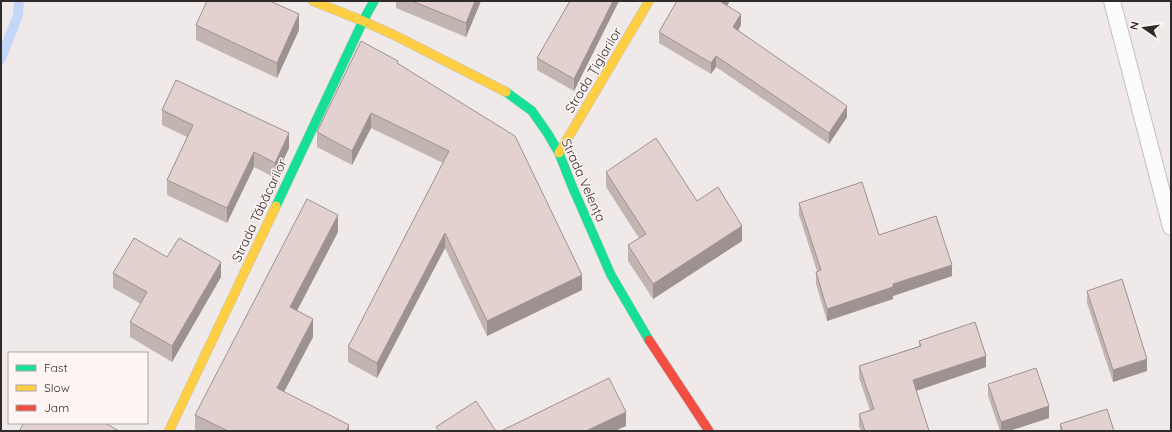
<svg xmlns="http://www.w3.org/2000/svg" width="1172" height="432" viewBox="0 0 1172 432" font-family="Quicksand,sans-serif">
  <rect width="100%" height="100%" fill="#efeae9"/>
  <g fill="none" stroke-linecap="round" stroke-linejoin="round">
    <path stroke="#c4d7f8" stroke-width="10" d="M1 59 18 15 19 1"/>
    <g stroke="#c3bfbf" stroke-width="18">
      <path id="lane" d="M1112 1 1171 227"/>
    </g>
    <g stroke="#c3bfbf" stroke-width="10">
      <path id="fast" d="M506 92 532 111 548 134 559 153 572 186 611 275 649 340
        M276 206 363 21 374 1"/>
    </g>
    <g stroke="#c3bfbf" stroke-width="10">
      <path id="slow" d="M313 1 363 21 396 36 506 92
        M559 153 649 1
        M169 431 276 206"/>
    </g>
    <g stroke="#c3bfbf" stroke-width="10">
      <path id="jam" d="M649 340 709 431"/>
    </g>
    <use href="#lane" stroke="#fdfcfc" stroke-width="16"/>
    <use href="#fast" stroke="#16e098" stroke-width="9"/>
    <use href="#slow" stroke="#ffcf43" stroke-width="9"/>
    <use href="#jam" stroke="#f24e42" stroke-width="9"/>
  </g>
  <path fill="#c2b4b1" d="M396 1H481L466 37 396 8Z
    M570 1H619L574 91 537 70V58Z
    M677 1H730L727 6 741 25 738 31 847 117 829 144 716 67 711 74 659 43V32Z
    M196 25 299 30 277 78 196 40Z
    M398 64 582 290 487 336 445 248 377 378 348 362V347L443 163 371 128 352 165 317 147V132Z
    M162 110 289 148 275 178 254 167 227 223 167 195V180L187 137 162 125Z
    M606 172 697 201 742 241 653 299 628 261V245L639 238 606 187Z
    M799 203 879 235 952 276 893 296V299L827 321 816 284V272L817 271 799 215Z
    M338 232 297 311 313 337 284 392 349 431H195V415Z
    M167 257 221 277 172 362 130 337V322L141 304 113 288V273Z
    M1087 291 1147 371 1113 382 1087 303Z
    M919 341 986 367 916 391 929 431H861L859 426V414L870 410 859 378V366L919 346Z
    M988 384 1049 418 1009 431H1000L988 396Z
    M1060 424 1114 431H1060Z"/>
  <path fill="#9e9290" d="M475 1H481L466 37V23Z
    M613 1H619L574 91V79Z
    M722 1H730L721 13V2Z
    M299 14V30L277 78V63Z
    M741 14V25L733 39V27Z
    M716 56V67L711 74V63Z
    M847 106V117L829 144V133Z
    M371 113V128L352 165V151Z
    M289 133V148L275 178V163Z
    M254 152V167L227 223V208Z
    M338 215V232L290 324V307Z
    M742 226V241L653 299V284Z
    M445 233V248L377 378V363Z
    M221 262V277L172 362V346Z
    M952 265V276L893 296V299L827 321V309L893 284Z
    M582 275V290L487 336V321Z
    M313 319V337L277 405V388Z
    M986 356V367L913 392V380Z
    M1147 359V371L1113 382V370Z
    M1049 406V418L1009 431H1001V422Z
    M626 412V426L615 431H586Z
    M349 425V431H346Z"/>
  <path fill="#e2d1ce" stroke="#9e9290" d="M207 1H270L299 14 277 63 196 25Z
    M412 1H475L466 23Z
    M570 1H613L574 79 537 58Z
    M677 1H722L721 2 741 14 733 27 847 106 829 133 716 56 711 63 659 32Z
    M361 41 398 61 397 63 515 136 582 275 487 321 445 233 377 363 348 347 449 151 371 113 352 151 317 132Z
    M176 80 289 133 275 163 254 152 227 208 167 180 193 125 162 110Z
    M656 138 697 201 718 187 742 226 653 284 628 245 646 234 606 172Z
    M862 182 879 235 936 216 952 265 893 284V287L827 309 816 272 821 270 799 203Z
    M307 199 338 215 290 307 313 319 277 388 349 425 346 431H228L195 415Z
    M134 238 167 257 179 238 221 262 172 346 130 322 147 292 113 273Z
    M1122 279 1147 359 1113 370 1087 291Z
    M975 322 986 356 913 380 929 431H865L859 414 874 409 859 366 921 346 919 341Z
    M1036 368 1049 406 1001 422 988 384Z
    M609 378 626 412 586 431H501Z
    M476 401 496 431H439L436 427Z
    M1107 409 1114 431H1063L1060 424Z
    M24 423H105L119 431H22L20 429Z"/>
  <g text-anchor="middle" stroke-width="3" stroke-linejoin="round" paint-order="stroke">
    <g font-size="13" fill="#2f2b2b" stroke="#fef5f4">
      <text transform="translate(593 70) rotate(-59)" y="5">Strada Țiglarilor</text>
      <text transform="translate(584 180) rotate(66)" y="5">Strada Velența</text>
      <text transform="translate(259 210) rotate(-65)" y="5">Strada Tăbăcarilor</text>
    </g>
  </g>
  <rect width="1172" height="432" fill="none" stroke="#2f2b2b" stroke-width="4"/>
  <rect x="8" y="352" width="140" height="72" fill="#fef5f4" stroke="#aba4a4"/>
  <rect x="16" y="365" width="20" height="6" fill="#16e098" stroke="#aba4a4"/>
  <text x="44" y="372" font-size="12" fill="#2f2b2b">Fast</text>
  <rect x="16" y="385" width="20" height="6" fill="#ffcf43" stroke="#aba4a4"/>
  <text x="44" y="392" font-size="12" fill="#2f2b2b">Slow</text>
  <rect x="16" y="405" width="20" height="6" fill="#f24e42" stroke="#aba4a4"/>
  <text x="44" y="412" font-size="12" fill="#2f2b2b">Jam</text>
  <g transform="translate(1144 28) rotate(283)" stroke="#fef5f4" stroke-width="3" paint-order="stroke">
  <path d="M0-3L7 15L0 10L-7 15Z" fill="#2f2b2b"/>
  <text y="-6" font-size="11" font-weight="bold" text-anchor="middle" fill="#2f2b2b">N</text>
  </g>
</svg>
